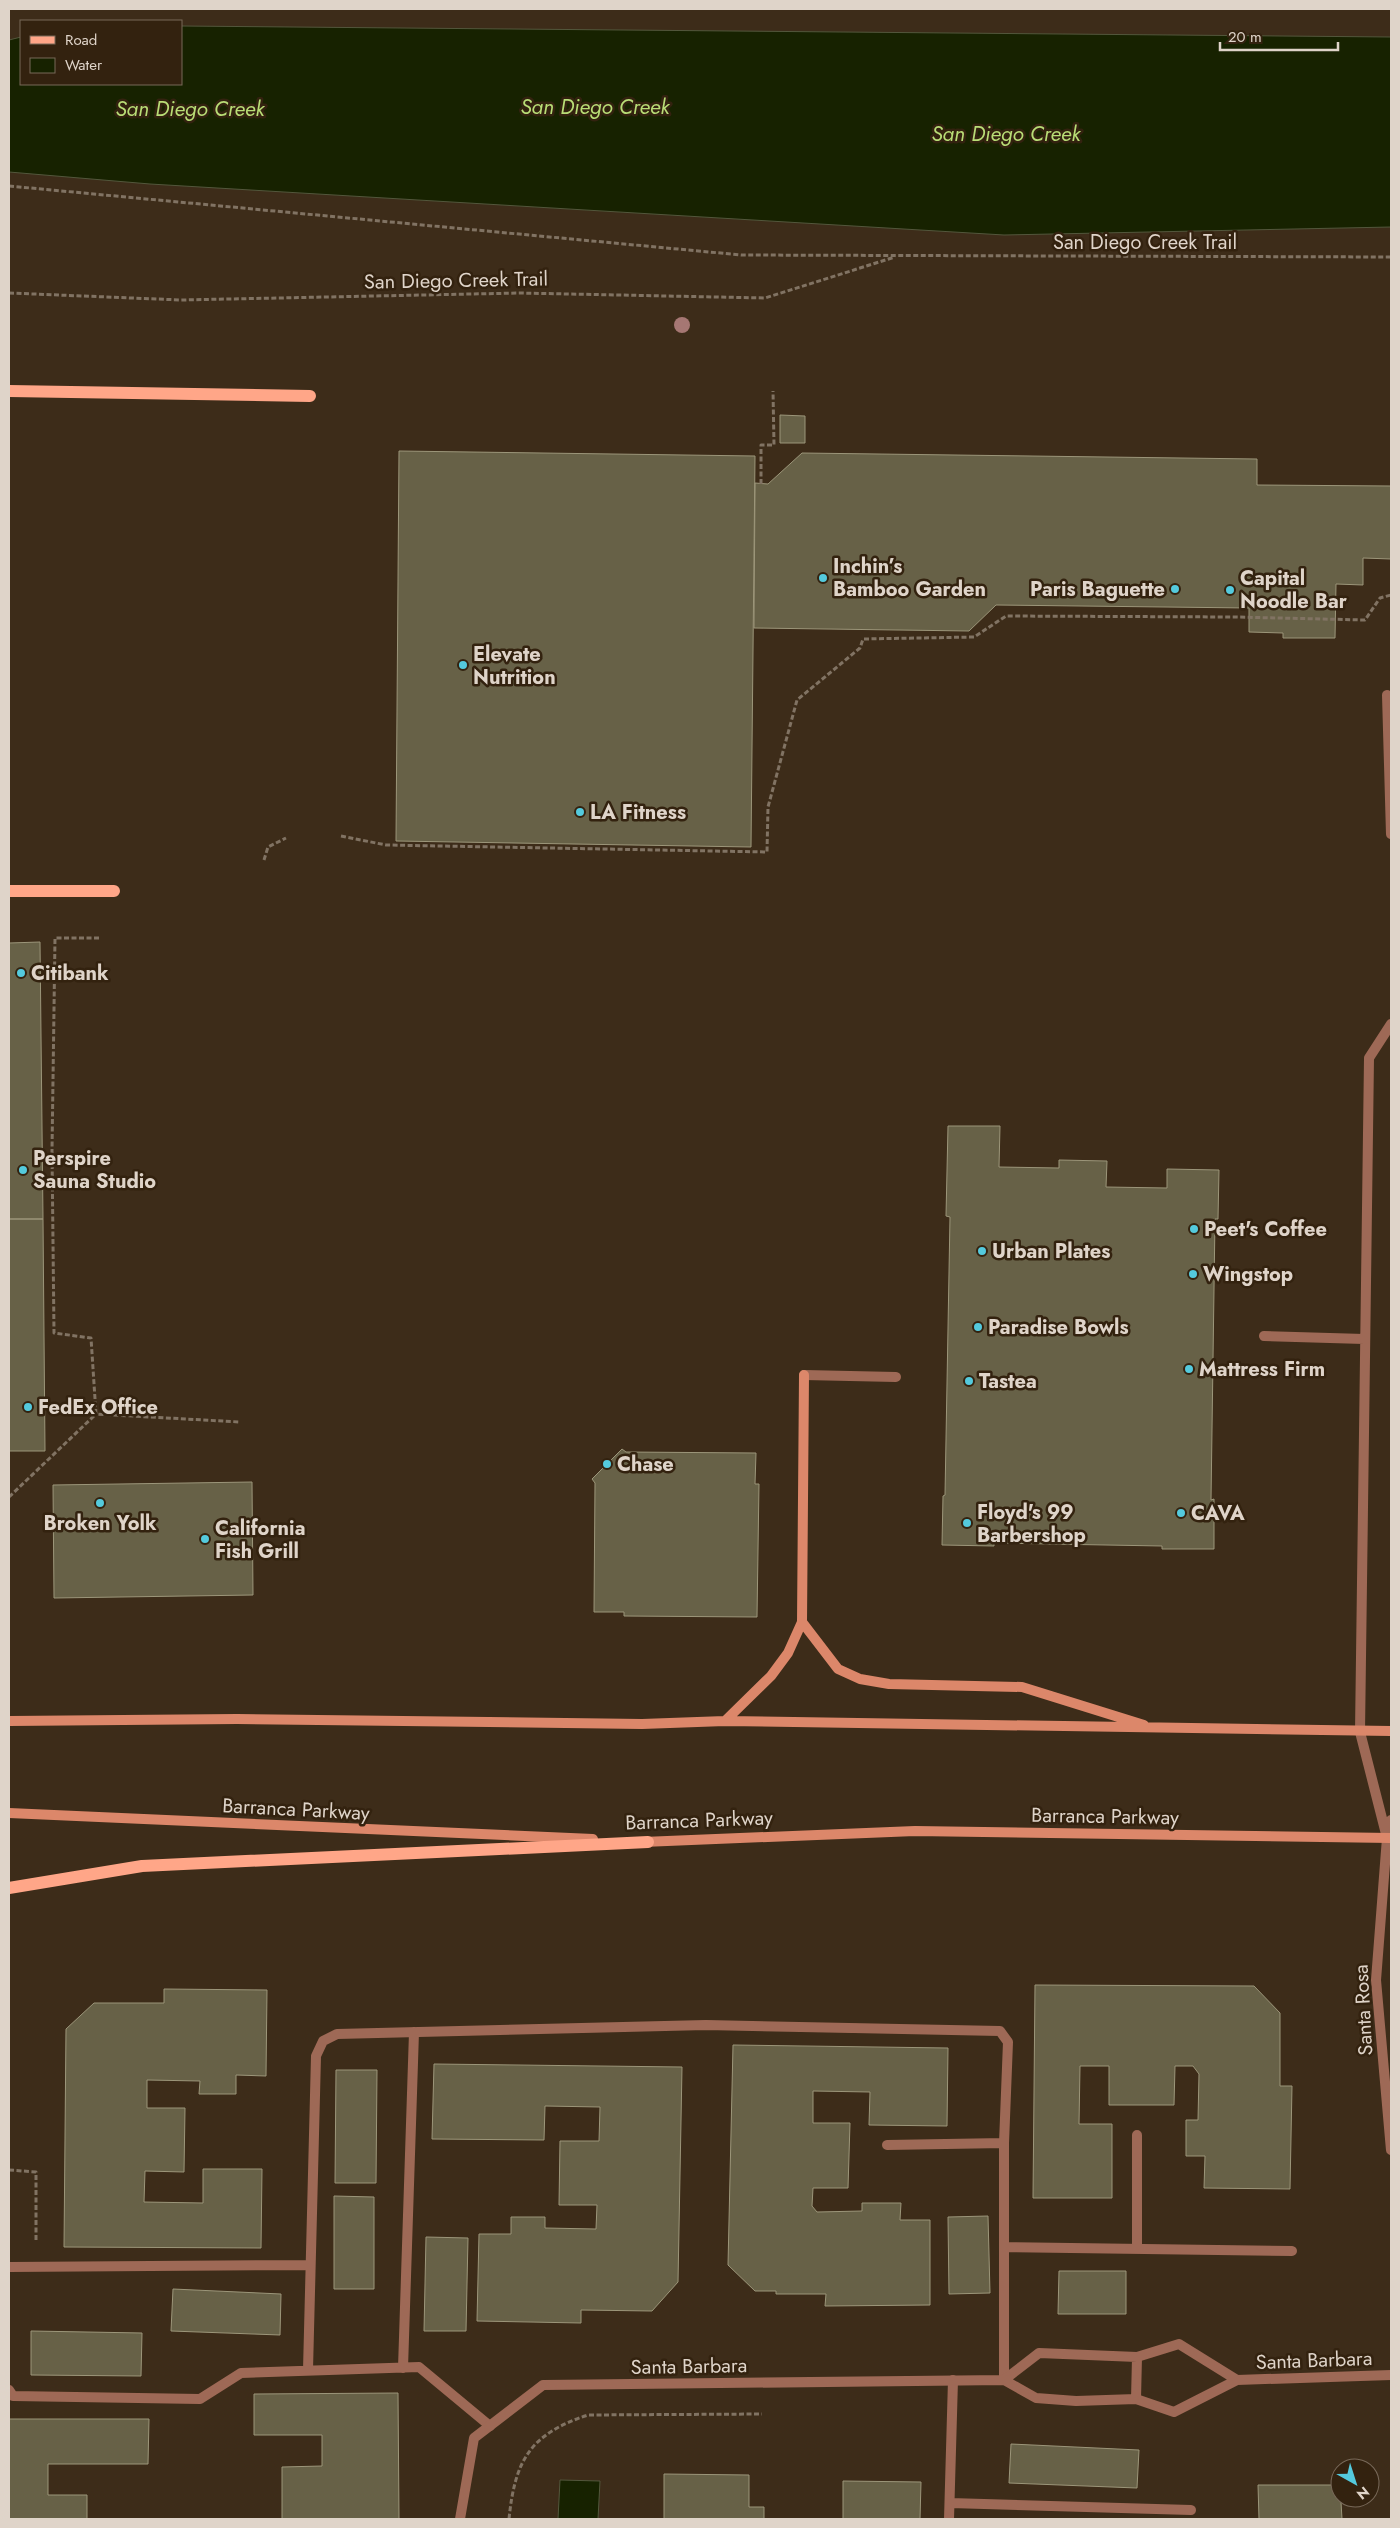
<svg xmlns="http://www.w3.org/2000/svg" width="1400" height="2528" viewBox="0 0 1400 2528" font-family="Jost,sans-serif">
  <rect width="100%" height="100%" fill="#3d2c19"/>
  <path fill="#172200" stroke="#53573c" d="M181 26 1391 37V227L1004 235 150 184 9 172V40L21 37V84H181Z
    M560 2480 600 2481 598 2519H558Z"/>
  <path fill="#676147" stroke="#9c967a" d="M780 415 805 416V443H780Z
    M399 451 755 456 751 847 396 841Z
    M802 453 1257 459V485L1391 486V559L1363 558V585L1336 584 1335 638H1283V633L1249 632V608L996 605 969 631 754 628 755 483 768 484Z
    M40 942 43 1219H9V943Z
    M948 1126H1000L999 1167 1059 1168V1160L1107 1161 1106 1187 1167 1188V1169L1219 1170 1218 1219H1215L1211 1500 1214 1499V1549H1162V1546L994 1543V1546L942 1545 943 1496 945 1495 950 1217 946 1216Z
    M9 1219H43L45 1451H9Z
    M622 1449 626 1452 756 1453 755 1484H759L757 1617 624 1616V1612H594L595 1483 592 1479Z
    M252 1482 253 1595 54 1598 53 1485Z
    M1035 1985 1254 1986 1280 2013V2086H1292L1290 2189 1204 2188 1205 2156H1186V2120H1198L1199 2074 1193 2066H1175L1174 2105H1109V2066H1080L1079 2124H1112V2198H1033Z
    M164 1989 267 1990 266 2076 236 2075V2094H199L200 2081 147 2080V2108H185L184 2172 145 2171 144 2202 203 2203V2169H262L261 2248 64 2247 66 2029 94 2003H164Z
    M733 2045 948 2048 947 2126 869 2125 870 2092 813 2091V2123H850L848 2188H813L812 2206 817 2212 862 2211V2203H901L900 2220H930V2305L825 2306 826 2294H776V2291H755L728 2265Z
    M434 2064 682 2067 678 2282 652 2311 581 2310V2323L477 2321 479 2234H511V2217H545V2228L596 2229 597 2205H559L560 2141H599L600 2107 545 2106 544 2140 432 2139Z
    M336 2070H377L376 2183H335Z
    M334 2196 374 2197V2289H334Z
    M988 2216 990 2293 949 2294 948 2217Z
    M426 2237 468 2238 466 2331H424Z
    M1059 2271H1126V2314H1058Z
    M173 2289 281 2294 280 2335 171 2331Z
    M31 2331 142 2333 141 2376 31 2375Z
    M398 2393 399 2519H282V2467L322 2466V2435H254V2394Z
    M9 2419H149L148 2464H48V2495H87V2519H9Z
    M1011 2444 1139 2450 1137 2488 1009 2483Z
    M664 2474 749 2475V2507H764V2519H664Z
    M843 2481 921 2482 920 2519H843Z
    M1258 2485H1340L1342 2519H1239H1259Z"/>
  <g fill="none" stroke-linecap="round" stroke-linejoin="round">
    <path stroke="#817363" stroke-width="3" stroke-dasharray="5 2.5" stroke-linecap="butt" d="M9 186 741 255 1391 257
      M9 293 181 300 520 293 765 298 895 257
      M761 484V445H774L773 391
      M341 836 386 845 767 852 768 807 797 700 860 648 863 639 974 637 1006 616 1235 617 1365 620 1380 598 1391 595
      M264 860 268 847 286 838
      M99 938H55L52 1151 54 1333 91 1338 96 1414 240 1422
      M9 1497 96 1414
      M9 2170 36 2172V2241
      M509 2519C515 2460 530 2434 588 2415L762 2414"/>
    <path stroke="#9e6956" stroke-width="10" d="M1387 695 1391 834
      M1264 1336 1364 1339
      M804 1375 896 1377
      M1360 1732 1369 1058 1391 1024
      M1004 2143V2380
      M1004 2247 1292 2251
      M1137 2248V2135
      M9 2267 310 2265
      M403 2368 414 2032
      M308 2370 316 2056 323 2041 337 2034 706 2025 1000 2031 1008 2042 1004 2143 887 2145
      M9 2390 13 2396 200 2399 241 2373 419 2367 490 2426
      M950 2503 1191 2510
      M949 2519 953 2380"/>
    <path stroke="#9e6956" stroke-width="10" d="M1179 2344 1237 2380 1174 2412 1136 2399 1076 2401 1036 2398 1004 2380 1039 2353 1137 2357Z
      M1237 2380 1391 2375
      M1136 2399 1137 2357
      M460 2519 474 2438 543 2385 1004 2380"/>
    <path stroke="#9e6956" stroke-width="10" d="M1360 1732 1386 1834
      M1391 1820 1387 1838 1376 1980 1391 2150"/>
    <path stroke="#dc876a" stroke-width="10" d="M802 1622 838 1669 860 1679 889 1684 1022 1687 1144 1725
      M9 1721 237 1719 642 1724 725 1721 1391 1731
      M725 1721 771 1676 788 1653 802 1622 804 1375
      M9 1813 593 1839
      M643 1842 915 1831 1391 1838"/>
    <path stroke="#ffa688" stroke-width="12" d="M9 391 310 396
      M9 891H114
      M9 1888 142 1866 648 1842"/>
  </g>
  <circle fill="#a67773" cx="682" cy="325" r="8"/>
  <g fill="#54cadd" stroke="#33220f" stroke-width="2">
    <circle cx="823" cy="578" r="5"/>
    <circle cx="1175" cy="589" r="5"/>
    <circle cx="1230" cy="590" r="5"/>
    <circle cx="463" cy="665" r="5"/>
    <circle cx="580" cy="812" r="5"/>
    <circle cx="21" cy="973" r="5"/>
    <circle cx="23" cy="1170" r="5"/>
    <circle cx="1194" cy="1229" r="5"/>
    <circle cx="982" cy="1251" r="5"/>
    <circle cx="1193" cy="1274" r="5"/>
    <circle cx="978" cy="1327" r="5"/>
    <circle cx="1189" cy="1369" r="5"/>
    <circle cx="969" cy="1381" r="5"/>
    <circle cx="28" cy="1407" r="5"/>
    <circle cx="607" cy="1464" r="5"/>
    <circle cx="100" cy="1503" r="5"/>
    <circle cx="1181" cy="1513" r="5"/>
    <circle cx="967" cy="1523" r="5"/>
    <circle cx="205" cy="1539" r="5"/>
  </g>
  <g text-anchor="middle" stroke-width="5" stroke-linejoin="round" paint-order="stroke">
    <g font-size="20" fill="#dfd4c9" stroke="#33220f">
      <text x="1145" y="249">San Diego Creek Trail</text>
      <text transform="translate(456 280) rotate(-1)" y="7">San Diego Creek Trail</text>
      <text transform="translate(296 1809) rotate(3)" y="7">Barranca Parkway</text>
      <text transform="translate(1105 1816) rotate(1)" y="7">Barranca Parkway</text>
      <text transform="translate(699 1820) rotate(-2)" y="7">Barranca Parkway</text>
      <text transform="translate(1363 2010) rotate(-93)" y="7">Santa Rosa</text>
      <text transform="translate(1314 2360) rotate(-2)" y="7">Santa Barbara</text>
      <text transform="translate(689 2366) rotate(-1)" y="7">Santa Barbara</text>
    </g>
    <g font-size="20" font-weight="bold" fill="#dfd4c9" stroke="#33220f" text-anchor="start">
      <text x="833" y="573">Inchin’s<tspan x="833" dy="23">Bamboo Garden</tspan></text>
      <text x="1240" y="585">Capital<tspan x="1240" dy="23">Noodle Bar</tspan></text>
      <text x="1165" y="596" text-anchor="end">Paris Baguette</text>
      <text x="473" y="661">Elevate<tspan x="473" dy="23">Nutrition</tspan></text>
      <text x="590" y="819">LA Fitness</text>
      <text x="31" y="980">Citibank</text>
      <text x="33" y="1165">Perspire<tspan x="33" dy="23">Sauna Studio</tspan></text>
      <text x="1204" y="1236">Peet's Coffee</text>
      <text x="992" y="1258">Urban Plates</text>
      <text x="1203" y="1281">Wingstop</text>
      <text x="988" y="1334">Paradise Bowls</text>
      <text x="1199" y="1376">Mattress Firm</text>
      <text x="979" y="1388">Tastea</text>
      <text x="38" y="1414">FedEx Office</text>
      <text x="617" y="1471">Chase</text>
      <text x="977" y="1519">Floyd's 99<tspan x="977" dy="23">Barbershop</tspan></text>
      <text x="1191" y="1520">CAVA</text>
      <text x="100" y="1530" text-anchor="middle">Broken Yolk</text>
      <text x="215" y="1535">California<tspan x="215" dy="23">Fish Grill</tspan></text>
    </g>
    <g font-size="21" font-style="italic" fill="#b9dd76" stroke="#33220f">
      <text x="595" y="114">San Diego Creek</text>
      <text x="190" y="116">San Diego Creek</text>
      <text x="1006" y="141">San Diego Creek</text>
    </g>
  </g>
  <rect width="1400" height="2528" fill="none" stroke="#dfd4c9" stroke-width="20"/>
  <rect x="20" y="20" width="162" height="65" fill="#33220f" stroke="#786959"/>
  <rect x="30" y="36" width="25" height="8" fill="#ffa688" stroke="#786959"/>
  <text x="65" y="45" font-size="15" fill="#dfd4c9">Road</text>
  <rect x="30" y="58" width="25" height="15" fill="#172200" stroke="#786959"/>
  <text x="65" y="70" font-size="15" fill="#dfd4c9">Water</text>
  <g transform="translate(1355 2483) rotate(141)"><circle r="24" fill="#33220f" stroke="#786959"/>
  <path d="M0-4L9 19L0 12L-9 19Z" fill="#54cadd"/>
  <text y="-8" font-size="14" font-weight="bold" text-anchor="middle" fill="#dfd4c9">N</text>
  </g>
  <path d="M1220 42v8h118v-8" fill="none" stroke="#dfd4c9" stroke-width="2.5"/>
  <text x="1228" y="42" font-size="15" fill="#dfd4c9" stroke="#33220f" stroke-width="4" paint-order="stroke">20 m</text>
</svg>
